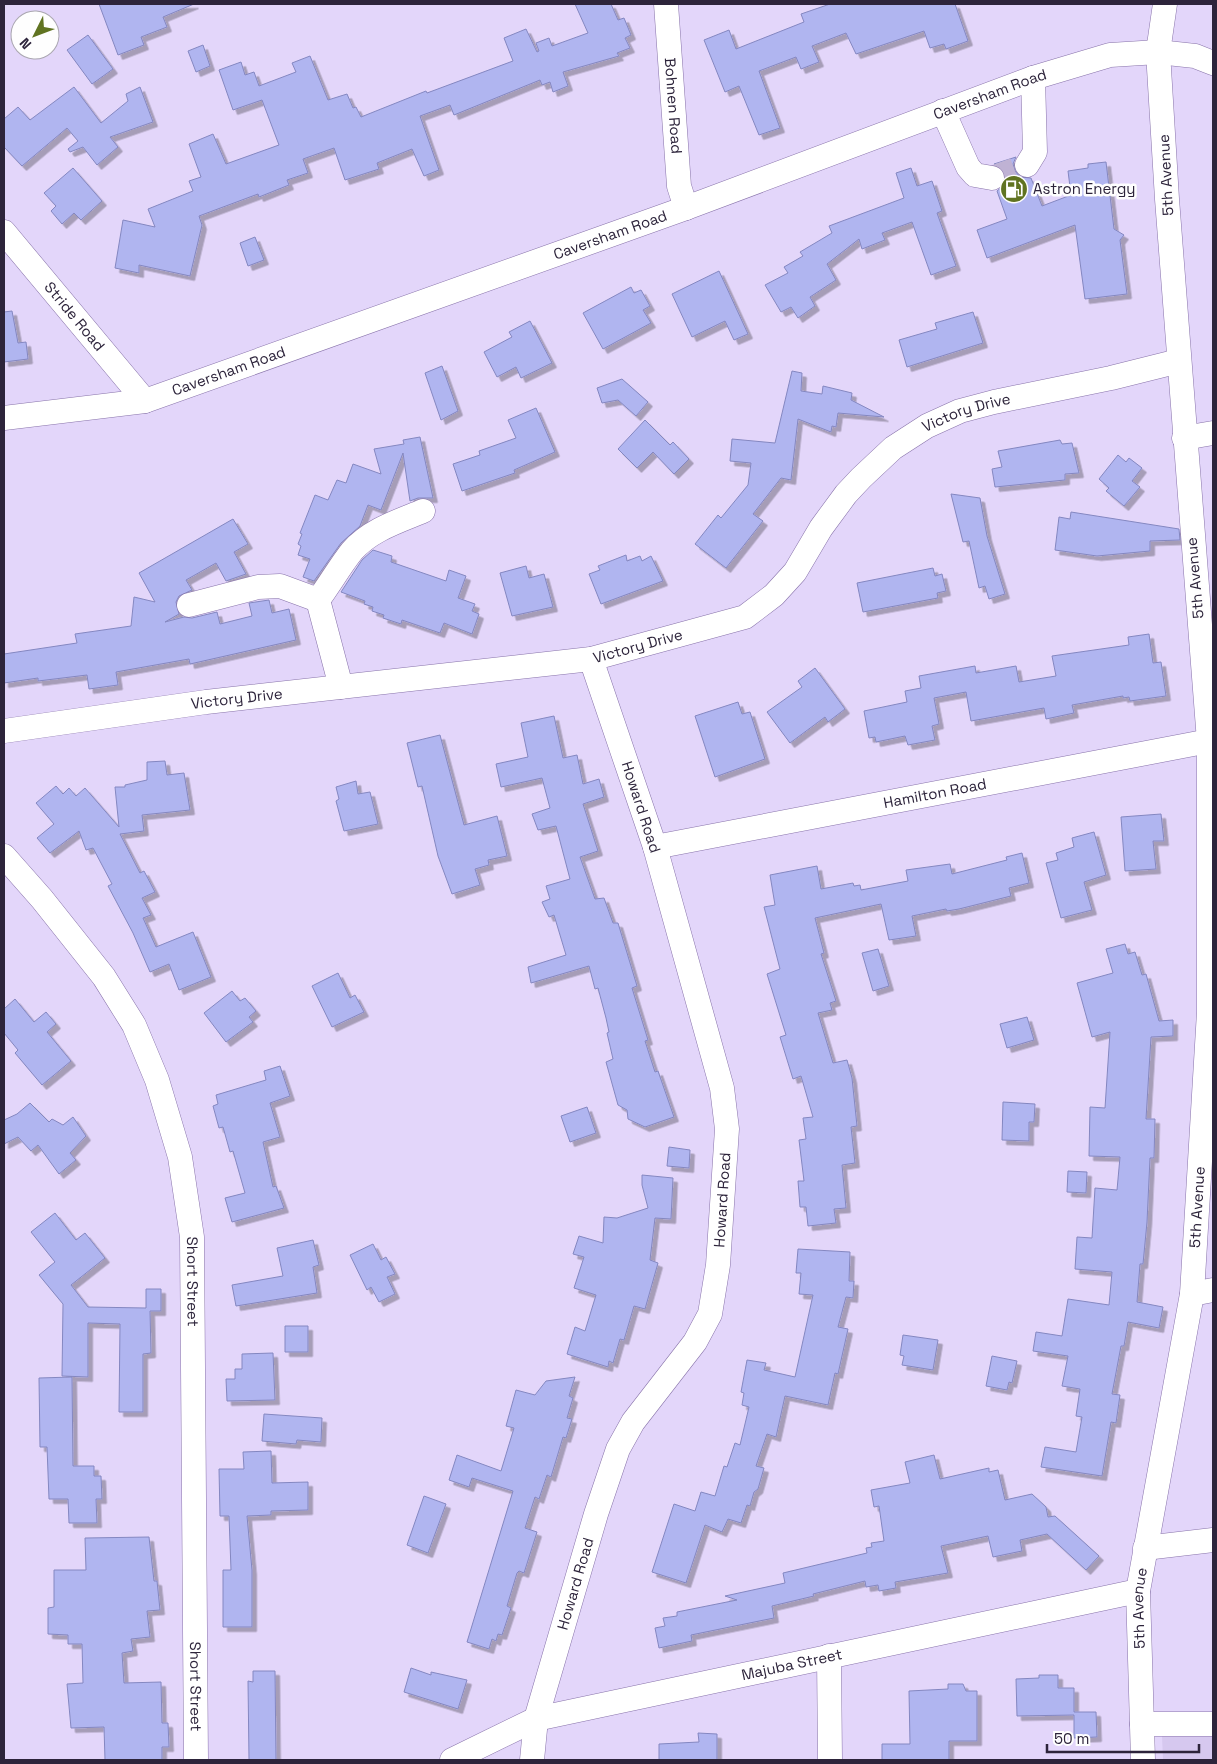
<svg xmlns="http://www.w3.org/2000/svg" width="1217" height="1764" viewBox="0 0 1217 1764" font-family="'Space Grotesk',sans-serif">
  <defs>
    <filter id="shadow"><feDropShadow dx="4.5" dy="4.5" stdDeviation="0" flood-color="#0004"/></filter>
  </defs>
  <rect width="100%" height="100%" fill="#e3d6fa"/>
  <path fill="#d6c8ef" d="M1213 1735V1760H1163L1162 1736Z"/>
  <path fill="#b0b5f0" stroke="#8487c0" filter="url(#shadow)" d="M99 4H194L163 17 167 27 141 37 144 45 118 55Z
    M575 4H611L618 20 624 18 631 35 625 38 630 48 617 53 619 56 563 72 568 86 553 92 550 82 542 85 540 80 454 115 450 105 420 116 439 170 424 176 412 149 377 163 379 169 345 180 334 148 303 159 308 173 287 180 289 185 259 197 258 194 199 216 202 225 190 276 139 265V273L115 268 123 220 155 227 148 209 193 191 189 181 201 177 189 144 213 134 226 164 279 145 262 100 233 110 219 70 241 62 245 75 254 72 259 86 296 72 292 63 310 56 328 100 347 94 353 108 356 107 361 117 426 91 427 93 513 61 504 38 526 29 537 52 539 51 536 43 549 38 552 46 588 33Z
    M830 4H955L968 41 946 49 944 44 930 48 924 31 856 54 846 33 812 46 819 62 801 69 796 57 759 71 780 128 759 135 739 86 725 92 704 40 729 30 736 49 804 22 801 14Z
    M88 35 113 69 92 84 67 50Z
    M203 45 210 66 196 72 188 51Z
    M74 87 101 123 128 101 126 94 140 87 153 122 110 137 118 147 97 165 83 147 70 152 68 149 78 141 67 128 22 166 4 147V119L18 107 30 120Z
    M1016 157 1013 164 1015 171 1020 177 1031 178 1042 206 1071 195 1068 171 1088 168V164L1106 162 1114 229 1124 235 1120 240 1127 294 1085 299 1075 225 987 258 977 230 1007 219 997 191 1003 186 1005 174 1001 168 994 164Z
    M73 168 102 201 81 220 74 213 62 224 51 211 56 206 44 193Z
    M911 168 917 186 932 181 942 211 937 213 956 266 931 275 912 222 882 233 885 240 862 249 859 239 827 264 836 280 810 297 815 306 798 318 791 307 781 312 765 285 788 273 784 267 803 256 800 252 832 233 829 226 904 198 896 173Z
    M255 237 264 260 248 266 240 243Z
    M719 271 748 334 734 340 725 321 692 337 672 294Z
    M631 287 634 293 641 290 650 306 643 310 651 323 603 349 583 313Z
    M12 311 18 343 26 342 28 359 4 362V312Z
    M973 312 983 343 907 367 899 340 937 329 935 323Z
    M530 321 552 363 521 378 516 367 497 377 484 352 512 337 509 332Z
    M442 366 458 411 441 420 425 373Z
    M792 371 802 373 801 391 822 394 823 386 852 393 851 400 884 417 838 413 836 427 832 426 831 432 798 419 791 480 781 478 753 514 763 521 726 568 695 544 718 515 721 518 748 485 751 463 730 461 732 439 775 443Z
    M622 379 648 402 636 416 618 400 602 403 597 388Z
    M536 408 555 452 514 470 515 473 462 491 453 464 480 455 479 451 516 438 508 420Z
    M645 420 670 445 673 442 689 459 674 474 653 452 637 468 618 449Z
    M420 437 433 498H418L410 501 403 453 381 510 368 505 360 526 341 543 314 581 303 577 310 559 298 555 301 546 298 544 302 534 300 533 315 495 328 500 337 480 346 483 353 464 381 474 374 449 404 444 403 440Z
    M1060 440 1062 444 1072 443 1079 473 1065 474V480L995 487 992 469 1002 467 998 451Z
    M1118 455 1126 462 1129 458 1142 468 1132 481 1140 487 1124 506 1106 491 1109 488 1099 479Z
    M951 494 980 498 987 536 1005 594 989 599 985 586 979 588 969 541 963 542Z
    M1071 512 1179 529 1180 540 1150 541V551L1097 556 1055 550 1059 517 1070 519Z
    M233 519 248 544 234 552 246 574 226 581 216 563 186 580 192 590 179 596 176 602 179 614 165 622 184 617 192 618 217 612 220 624 252 616 249 603 269 600 272 613 289 609 296 640 190 664 189 659 116 672 118 685 89 689 87 675 38 681V678L4 683V654L77 643 75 634 131 626 134 597 155 602 139 573Z
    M373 550 392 556 391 562 446 581 449 570 466 576 458 598 475 604 472 611 479 614 472 634 444 623 440 633 402 620 401 624 383 618 384 615 372 611 373 607 364 604 365 601 341 592 362 560Z
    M626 555 627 561 640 556 642 561 651 556 663 581 601 604 589 574 600 570 598 566Z
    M526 566 529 578 544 574 553 607 512 616 500 573Z
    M933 568 935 576 942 574 946 591 937 593 938 598 863 612 857 583Z
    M1149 634 1153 663 1161 662 1166 696 1130 701 1129 697 1123 698V696L1072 705 1074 713 1046 719 1044 708 971 721 966 692 934 698 939 724 932 726 935 740 908 745 905 736 876 742 875 737 869 738 864 711 907 702 905 691 921 688 919 676 975 666 976 673 1016 666 1019 682 1056 676 1052 656 1129 645 1128 637Z
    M815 668 845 709 828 722 825 717 790 743 767 712 802 687 798 681Z
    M738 702 742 714 750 712 765 759 715 777 695 716Z
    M554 716 563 758 577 755 583 784 599 779 604 797 583 804 598 851 580 857 595 899 604 898 613 923H618L637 986 632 988 648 1040 645 1041 655 1072 658 1071 674 1117 645 1127 628 1119 627 1110 618 1105 606 1062 613 1059 607 1033 609 1032 606 1018 598 988 595 989 589 966 531 983 528 967 566 955 554 915 549 917 542 902 550 899 546 886 570 879 556 826 538 830 532 814 550 808 542 778 501 787 496 764 528 757 521 723Z
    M440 735 464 825 497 816 507 856 488 860 489 865 475 869 480 885 452 894 438 856 422 786 418 787 407 743Z
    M165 761 167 775 184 773 190 810 142 815 144 831 120 834 140 873 144 871 155 892 142 898 151 915 143 918 156 947 193 932 211 977 179 990 169 964 150 972 133 933 108 886 112 884 93 848 86 850 79 831 50 853 37 838 54 824 36 803 56 786 63 794 69 788 76 796 85 788 119 827 115 787H125V785L147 780V762Z
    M356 781 358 794 370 792 378 824 344 831 336 801 339 799 336 787Z
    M1161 814 1164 841H1153L1156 869 1125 871 1121 817Z
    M1094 832 1106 875 1084 882 1092 910 1061 918 1046 863 1058 860 1056 853 1074 847 1072 838Z
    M1022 853 1029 883 1009 888 1011 896 959 909 947 911 946 909 912 916 916 936 889 940 881 904 815 918 824 953 821 954 836 1001 830 1003 832 1010 818 1013 833 1063 847 1060 852 1078 857 1126 851 1127 855 1163 842 1165 846 1208 834 1209 836 1223 808 1226 806 1207H800L798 1181H804L799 1140 806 1139 803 1118 813 1117 801 1076 793 1079 780 1037 786 1035 767 974 780 969 764 907 775 905 770 875 817 866 821 889 853 883 854 886 860 885 861 890 908 881 906 870 950 864 952 874 1007 860 1006 857Z
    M1125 944 1128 954 1135 952 1142 975 1146 974 1159 1021 1173 1020V1036L1151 1037 1146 1119H1155L1154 1158H1150L1147 1222 1143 1264H1140L1137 1302 1163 1307 1159 1328 1128 1322 1124 1346H1121L1112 1394 1120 1395 1116 1423 1111 1422 1102 1476 1041 1467 1045 1447 1076 1452 1082 1417 1076 1416 1080 1389 1062 1386 1068 1356 1033 1351 1036 1332 1062 1336 1068 1299 1109 1305 1112 1272 1075 1269 1077 1237 1092 1238 1095 1188 1117 1190 1120 1157 1089 1156 1090 1107 1105 1108 1110 1032 1092 1037 1077 983 1113 973 1106 949Z
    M878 949 889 986 873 991 862 953Z
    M338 973 350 998 355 995 364 1012 332 1027 312 986Z
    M232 991 240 1001 245 998 256 1011 249 1017 253 1022 226 1042 204 1013Z
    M15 999 34 1022 46 1012 56 1024 47 1032 71 1061 42 1085 15 1053 18 1050 4 1033V1009Z
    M1027 1017 1034 1040 1007 1048 1000 1024Z
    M280 1066 290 1096 270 1103 280 1137 263 1142 273 1187 276 1186 284 1208 232 1222 225 1198 245 1193 233 1151 230 1152 223 1127 219 1128 213 1106 218 1104 216 1095 266 1080 264 1071Z
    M1003 1102 1035 1104 1034 1122H1029V1141L1002 1140Z
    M30 1103 49 1122 52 1119 63 1125 73 1117 86 1136 70 1153 76 1160 59 1174 38 1145 31 1151 18 1137 4 1144V1120L17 1114Z
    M587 1107 596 1133 570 1142 561 1116Z
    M669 1147 690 1150 689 1168 667 1166Z
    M1068 1171 1087 1172 1086 1193 1067 1192Z
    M642 1175 673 1178 671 1219 655 1218 650 1260 658 1263 645 1309 634 1306 624 1340 620 1339 613 1363 609 1361 608 1367 567 1354 575 1327 585 1331 596 1295 574 1288 584 1257 573 1254 579 1236 603 1243 604 1217 617 1218 648 1208 642 1185Z
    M55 1213 76 1240 85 1233 105 1258 71 1285 88 1307 146 1308V1289H161V1311H150L151 1353 143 1354V1412H119L120 1324 88 1323V1377L62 1376 63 1304 39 1275 55 1262 31 1232Z
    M313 1240 319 1265 313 1267 317 1293 236 1306 232 1285 283 1276 277 1248Z
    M373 1244 381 1260 386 1257 395 1274 387 1277 395 1294 379 1302 371 1287 367 1290 350 1255Z
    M798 1249 850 1252 849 1281H854L853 1298 846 1297 838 1327 848 1329 838 1374 835 1373 828 1405 785 1396 776 1437 767 1434 756 1466 764 1468 758 1489 754 1492 750 1506 747 1505 741 1523 728 1519 722 1532 705 1525 686 1583 652 1572 674 1504 695 1511 701 1492 715 1496 724 1466 727 1467 735 1443 740 1445 749 1407 742 1405 744 1393 741 1392 747 1360 766 1363 764 1370 795 1377 813 1295 799 1294 801 1273H796Z
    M285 1326H308V1352H285Z
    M903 1335 938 1340 933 1370 902 1365 904 1356 900 1355Z
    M273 1353 275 1400 227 1401 226 1379H235V1369H242V1354Z
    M992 1356 1017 1361 1012 1383 1009 1382 1007 1390 986 1386Z
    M72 1377 73 1466H94V1476H101L102 1499H96L97 1523H69L68 1499H49L47 1447H40L39 1378Z
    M575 1377 569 1396 573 1398 567 1418 572 1419 566 1438 563 1437 551 1477 547 1475 539 1499 535 1497 525 1528 537 1532 524 1573 519 1571 517 1573 507 1606 511 1608 502 1635 498 1634 496 1641 492 1639 489 1649 467 1642 513 1491 472 1478 469 1487 449 1480 457 1455 501 1471 514 1428 506 1426 516 1390 535 1395 546 1381Z
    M264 1414 322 1418 321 1442 297 1440 296 1444 262 1441Z
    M271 1451 272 1483 308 1482V1510L271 1511V1515L247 1516 252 1570V1627H223V1570H231L229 1516H220L219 1469H244L243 1452Z
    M934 1455 940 1479 989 1468V1472L998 1470 1005 1500 1032 1494 1046 1507 1048 1517 1055 1516 1099 1556 1086 1570 1047 1534 1020 1540 1022 1551 993 1557 988 1536 941 1546 948 1573 895 1582 896 1588 879 1591 878 1585 866 1587 865 1581 813 1594 814 1596 772 1606 774 1618 691 1635 692 1641 659 1648 655 1628 665 1626 663 1618 677 1616V1612L737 1600 725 1596 785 1583 783 1573 867 1553 866 1548 872 1547 871 1543 884 1541 879 1506 874 1507 871 1490 910 1483 905 1462Z
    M424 1496 446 1504 428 1553 407 1545Z
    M149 1537 154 1581H157L160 1610 147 1611 150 1637 131 1639 133 1651 122 1653 124 1683 161 1682 162 1723H168L169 1747H162V1760H105L104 1727 71 1728 67 1684 83 1683 82 1644H68V1635L48 1634V1608L54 1607V1570H86L85 1538Z
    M411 1668 431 1675V1672L467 1680 458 1709 404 1692Z
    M253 1671H275L276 1760H249L248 1681 253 1682Z
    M1039 1675H1058V1688H1074V1712H1096L1097 1737 1074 1738V1715L1017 1716 1016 1679 1039 1678Z
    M948 1684H963L966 1691H977V1741H949V1760H882V1744H910L909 1691 948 1689Z
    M698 1733 717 1734V1760H659V1744L699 1742Z"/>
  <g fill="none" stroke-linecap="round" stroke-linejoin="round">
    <path stroke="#bfb2d4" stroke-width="24" stroke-dasharray="24 12" stroke-linecap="butt" d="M992 178 1027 165"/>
    <g stroke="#8873aa" stroke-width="25">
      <g id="minor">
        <path id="s1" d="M666 4 679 186 686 208"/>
        <path d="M943 111 968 167 975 175 992 178"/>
        <path d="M1027 165 1035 152 1033 78"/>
        <path id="s2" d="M4 232 145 401"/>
        <path id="s3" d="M4 418 145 401 686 208 1033 78 1110 55 1158 52 1195 56 1213 63"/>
        <path d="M1184 438 1213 433"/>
        <path d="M318 600C330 584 340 566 352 551 370 530 399 521 423 511"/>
        <path d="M189 605 258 587 280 586 318 600 341 687"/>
        <path id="s4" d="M4 731 206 702 591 659 745 617 774 595 795 572 821 528 846 494 861 478 893 448 927 426 960 411 994 402 1111 378 1179 361"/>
        <path id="s5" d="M655 847 1209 741 1213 743"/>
        <path id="s6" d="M4 856 42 899 104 977 134 1025 157 1080 180 1157 192 1237 196 1760"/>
        <path d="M1192 1294 1213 1290"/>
        <path d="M1145 1548 1213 1540"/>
        <path d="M829 1656 830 1760"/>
        <path d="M1142 1724H1213"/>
        <path id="s7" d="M452 1760 536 1719 1138 1591"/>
        <path id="s8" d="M532 1760 536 1719 596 1514 618 1449 633 1422 695 1342 710 1314 718 1265 727 1129 722 1088 655 847 591 659"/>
        <path id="s9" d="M1143 1760 1138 1591 1192 1294 1209 1012V741L1167 199 1158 52 1165 4"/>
      </g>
    </g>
    <use href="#minor" stroke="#fff" stroke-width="24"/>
  </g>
  <defs>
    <g id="fuel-disc" transform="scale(1.4375)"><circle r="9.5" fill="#607321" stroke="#fefefe"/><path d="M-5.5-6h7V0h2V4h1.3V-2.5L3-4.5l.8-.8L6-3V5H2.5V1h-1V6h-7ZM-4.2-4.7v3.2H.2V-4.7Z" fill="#fff"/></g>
  </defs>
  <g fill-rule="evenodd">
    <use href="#fuel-disc" x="1014" y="189"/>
  </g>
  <g text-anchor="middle" stroke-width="5" stroke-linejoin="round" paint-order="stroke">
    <g font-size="15" fill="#2d243b" stroke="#fefefe">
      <text dy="5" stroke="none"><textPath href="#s3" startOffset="1041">Caversham Road</textPath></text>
      <text dy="5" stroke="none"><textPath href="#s1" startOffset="102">Bohnen Road</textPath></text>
      <text transform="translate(1166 175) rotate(-93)" y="5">5th Avenue</text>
      <text dy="5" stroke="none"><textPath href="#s3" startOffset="636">Caversham Road</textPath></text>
      <text dy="5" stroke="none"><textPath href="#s2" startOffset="110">Stride Road</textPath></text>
      <text dy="5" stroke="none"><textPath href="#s3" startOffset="231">Caversham Road</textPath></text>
      <text dy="5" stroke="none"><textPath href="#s4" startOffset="1060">Victory Drive</textPath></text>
      <text transform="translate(1195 578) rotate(-95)" y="5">5th Avenue</text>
      <text dy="5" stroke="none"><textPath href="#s4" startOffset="640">Victory Drive</textPath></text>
      <text dy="5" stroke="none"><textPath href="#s4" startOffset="235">Victory Drive</textPath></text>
      <text dy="5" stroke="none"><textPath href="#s5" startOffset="285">Hamilton Road</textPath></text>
      <text transform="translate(641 807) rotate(72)" y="5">Howard Road</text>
      <text dy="5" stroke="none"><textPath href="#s8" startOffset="602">Howard Road</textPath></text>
      <text dy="5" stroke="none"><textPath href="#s9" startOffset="558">5th Avenue</textPath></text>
      <text dy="5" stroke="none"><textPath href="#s6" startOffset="479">Short Street</textPath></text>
      <text dy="5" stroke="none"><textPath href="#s8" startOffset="182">Howard Road</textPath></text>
      <text dy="5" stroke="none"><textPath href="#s9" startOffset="152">5th Avenue</textPath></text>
      <text dy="5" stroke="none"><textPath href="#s7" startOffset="355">Majuba Street</textPath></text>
      <text dy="5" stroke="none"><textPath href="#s6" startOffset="884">Short Street</textPath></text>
    </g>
    <g font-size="15" fill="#2d243b" stroke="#fefefe" text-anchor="start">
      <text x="1033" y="194">Astron Energy</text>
    </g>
  </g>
  <rect width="1217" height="1764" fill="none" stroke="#2d243b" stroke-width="10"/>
  <g transform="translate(35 35) rotate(228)"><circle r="24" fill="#fefefe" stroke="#aaa7b0"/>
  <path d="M0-4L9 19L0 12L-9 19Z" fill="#607321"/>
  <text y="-8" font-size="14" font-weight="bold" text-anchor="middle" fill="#2d243b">N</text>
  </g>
  <path d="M1047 1744v8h152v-8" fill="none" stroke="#2d243b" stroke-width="2.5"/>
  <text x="1054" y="1744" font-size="15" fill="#2d243b" stroke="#fefefe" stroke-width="4" paint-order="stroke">50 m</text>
</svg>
